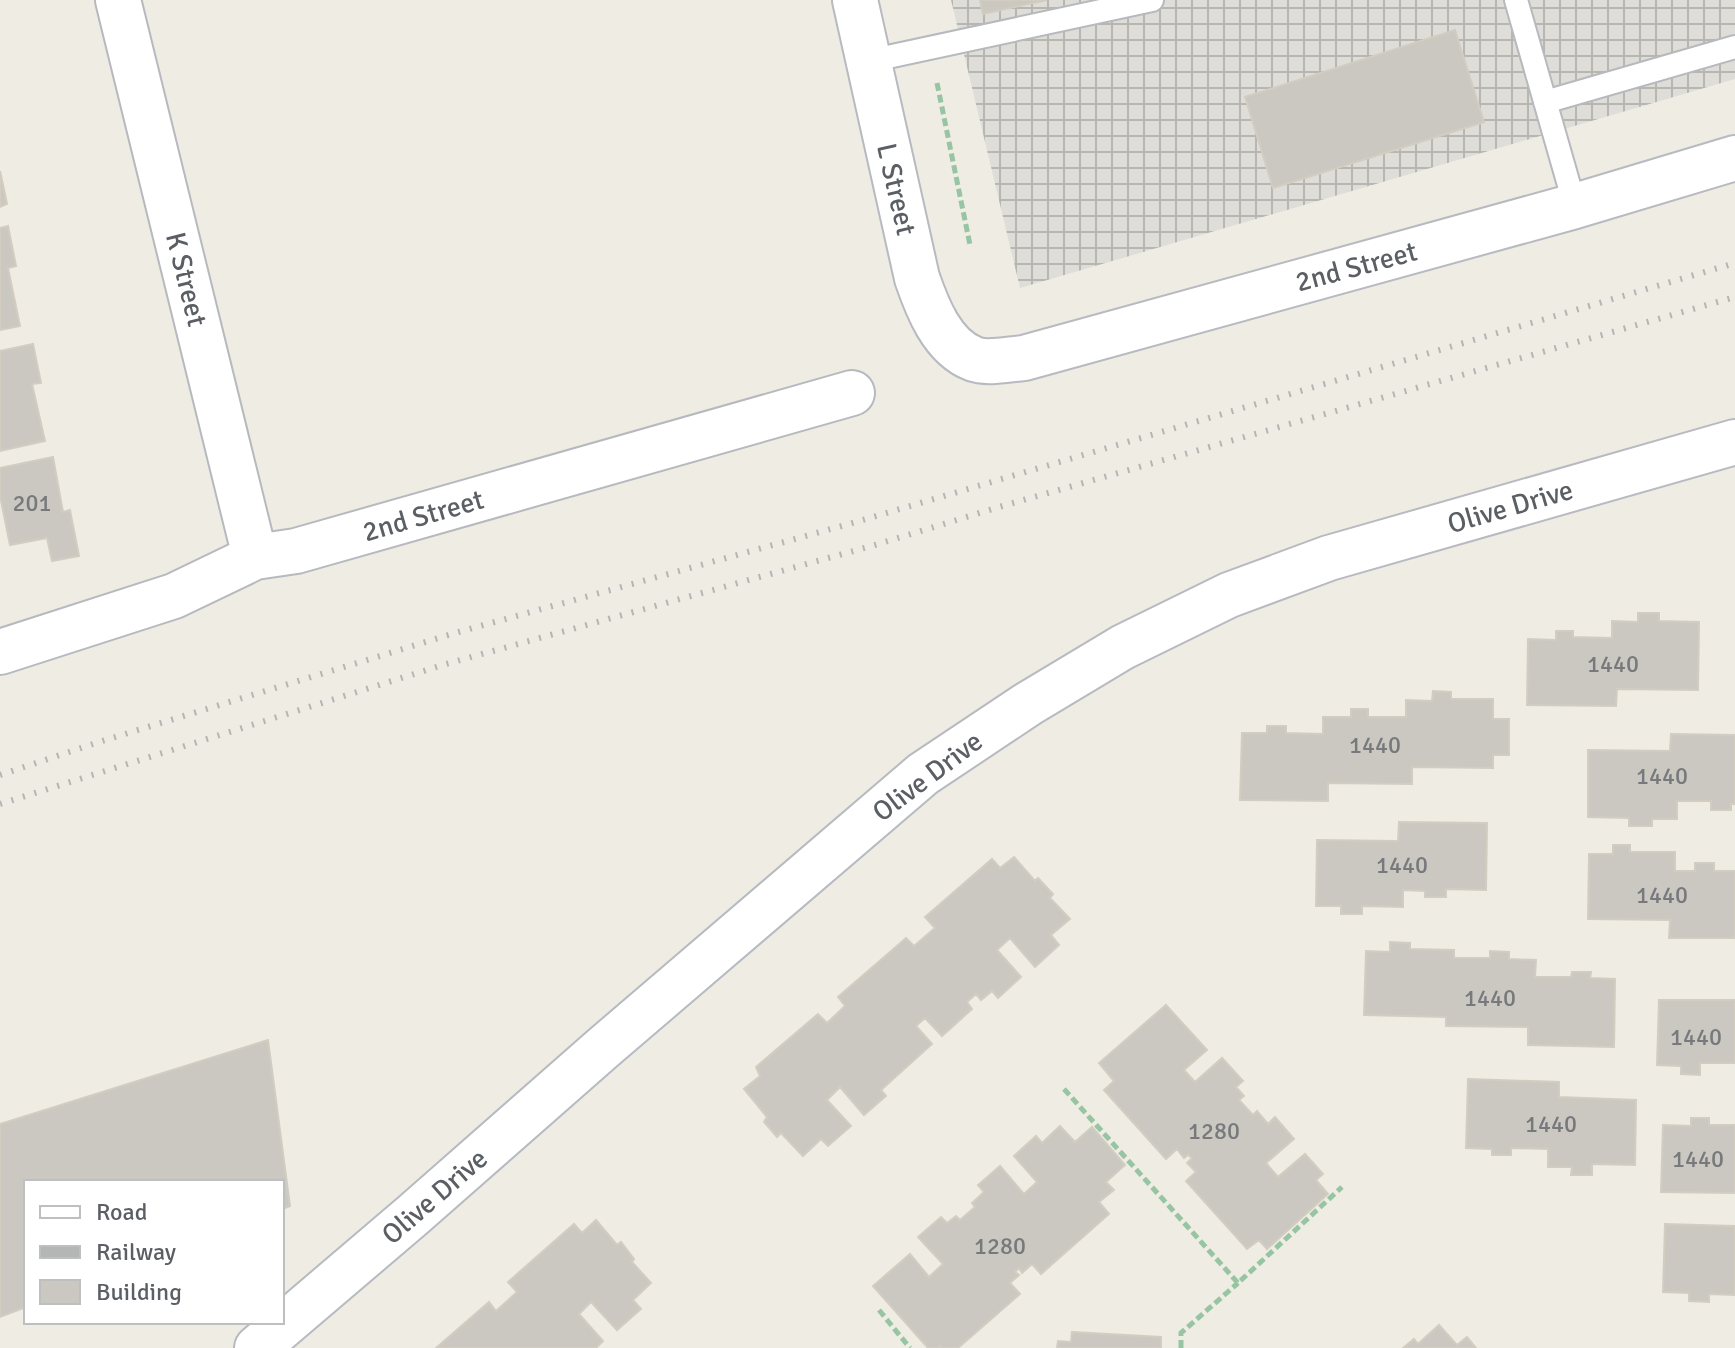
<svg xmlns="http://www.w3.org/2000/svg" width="1735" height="1348" viewBox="0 0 1735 1348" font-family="Signika,sans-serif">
  <defs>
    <pattern id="industrial-grid" width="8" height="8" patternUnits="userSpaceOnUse" patternTransform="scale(2)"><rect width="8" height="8" fill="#dfddd7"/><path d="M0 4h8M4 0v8" fill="none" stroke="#b8b6b2"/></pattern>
  </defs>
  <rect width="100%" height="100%" fill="#eeece3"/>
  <path fill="url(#industrial-grid)" d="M951 0H1735V79L1020 288Z"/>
  <path fill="#cbc8c2" stroke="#d3cdc1" stroke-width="2" d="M980 0H1047L983 14Z
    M1455 30 1484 122 1273 188 1245 97Z
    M0 171 7 204 0 207Z
    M8 226 16 266 8 268 20 326 0 330V228Z
    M33 344 41 383 32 384 45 441 0 451V351Z
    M53 457 63 512 70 510 79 556 52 561 47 538 10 545 0 496V468Z
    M1638 613H1659V621L1699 622 1698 690 1617 689 1616 706 1527 705 1528 639 1556 640V631H1573V637L1612 638V621L1638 622Z
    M1433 691 1451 692V699H1493V719H1509V755H1493V768L1412 767V784L1328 783V801L1240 800 1242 733H1267V726H1286V733L1323 734V717H1351V709H1368V717H1406V700L1432 701Z
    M1671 734 1735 735V804H1731V810H1711V801H1677V819H1652V826H1629V818L1588 817V750L1670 751Z
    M1399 822 1487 823 1486 890 1446 889V897H1425V891L1403 890V907L1362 906V914H1341V906H1316L1317 840 1398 841Z
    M1613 845H1630V852H1675V871H1695V863H1714V871H1735V938H1669L1670 920 1588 919 1589 854H1613Z
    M1014 857 1035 881 1038 878 1053 894 1050 898 1070 919 1051 935 1059 945 1035 967 1010 938 997 950 1021 977 998 998 992 991 981 1000 976 994 967 1002 972 1009 942 1036 925 1018 916 1026 932 1044 881 1090 886 1096 864 1115 840 1087 827 1100 851 1126 828 1146 821 1139 803 1156 781 1133 777 1137 764 1122 767 1117 744 1089 760 1076 756 1067 818 1014 827 1023 845 1006 838 997 906 938 914 946 935 928 925 917 992 859 1000 868Z
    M1390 942 1410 943V949L1454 950V958H1490V951L1509 952V959L1536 960 1535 977H1571L1572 972H1591L1590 978 1615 979 1614 1047 1528 1045V1027L1446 1026V1017L1364 1015 1366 951 1390 952Z
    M1659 1000H1735V1063H1700V1075L1681 1074V1066L1657 1065Z
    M1166 1005 1207 1050 1184 1070 1195 1082 1222 1058 1243 1081 1236 1087 1244 1096 1239 1100 1253 1115 1257 1111 1268 1124 1275 1117 1294 1139 1266 1163 1278 1177 1305 1154 1323 1174 1316 1180 1328 1194 1267 1249 1259 1240 1247 1249 1186 1181 1196 1172 1187 1163 1192 1158 1188 1155 1184 1158 1177 1149 1166 1159 1104 1090 1114 1081 1099 1063Z
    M268 1040 290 1206 282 1209V1182H26V1307L0 1317V1124Z
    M1468 1079 1559 1082V1097L1636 1100 1635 1165 1592 1164V1175H1571L1572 1167H1548V1149L1511 1148V1155H1492V1149L1466 1148Z
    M1691 1118H1709V1125H1735V1193L1661 1192 1663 1125 1691 1126Z
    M1060 1126 1075 1142 1092 1127 1125 1165 1106 1182 1114 1190 1099 1202 1109 1214 1041 1274 1032 1264 1022 1273 1019 1268 1015 1272 1019 1275 1010 1283 1020 1294 958 1348H941L940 1346 938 1348H928L873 1286 910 1254 929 1277 943 1264 918 1237 941 1217 947 1223 956 1216 960 1220 975 1207 972 1203 984 1192 978 1185 1000 1166 1024 1194 1037 1182 1014 1156 1036 1136 1042 1143Z
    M596 1220 617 1245 621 1242 634 1259 632 1262 651 1283 633 1300 641 1309 617 1330 591 1302 579 1314 603 1341 596 1348H436L489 1302 496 1311 517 1292 508 1282 574 1224 582 1233Z
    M1665 1224 1735 1226V1295L1709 1294V1302L1689 1301V1293L1663 1292Z
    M1439 1325 1457 1345 1467 1337 1476 1348H1403L1414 1339 1418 1344Z
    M1072 1332 1161 1337V1348H1057L1058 1341 1071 1342Z"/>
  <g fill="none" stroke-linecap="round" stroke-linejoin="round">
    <g stroke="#b6b9be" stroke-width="26">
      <path id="lane" d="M1516 0 1575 206
        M869 61 1152 0
        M1545 102 1735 47"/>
    </g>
    <g stroke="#b6b9be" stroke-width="48">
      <path id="street" d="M118 0 255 557
        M0 652 174 596 255 557 296 551 852 393"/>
    </g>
    <g stroke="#b7bac0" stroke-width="48">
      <path id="secondary" d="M855 0 917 278C927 307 942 347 974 359 988 364 1009 359 1024 358L1575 206 1735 158
        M257 1348 413 1215 603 1048 923 774 1028 704 1123 647 1229 595 1329 558 1735 442"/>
    </g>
    <path stroke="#97c5a3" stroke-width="5" stroke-dasharray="8 4" stroke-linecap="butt" d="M937 83 970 245
      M1064 1089 1238 1283 1342 1187
      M879 1310 910 1348
      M1181 1348V1333L1238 1283"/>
    <use href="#lane" stroke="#fff" stroke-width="22"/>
    <use href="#street" stroke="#fff" stroke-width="44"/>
    <use href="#secondary" stroke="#fff" stroke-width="44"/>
    <path stroke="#b4b5b5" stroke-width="6" stroke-dasharray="2 10" stroke-linecap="butt" d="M0 775 102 741 455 633 849 524 1735 263
      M0 804 446 664 875 545 999 507 1735 297"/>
  </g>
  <g text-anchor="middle" stroke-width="6" stroke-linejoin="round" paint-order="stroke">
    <g font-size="24" fill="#77797c">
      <text x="32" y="511">201</text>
      <text x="1613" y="672">1440</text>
      <text x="1375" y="753">1440</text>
      <text x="1662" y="784">1440</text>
      <text x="1402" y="873">1440</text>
      <text x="1662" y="903">1440</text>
      <text x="1490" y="1006">1440</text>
      <text x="1696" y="1045">1440</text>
      <text x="1551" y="1132">1440</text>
      <text x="1214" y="1139">1280</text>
      <text x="1698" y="1167">1440</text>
      <text x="1000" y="1254">1280</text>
    </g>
    <g font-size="28" fill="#5b5f64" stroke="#fff">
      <text transform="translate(897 189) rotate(77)" y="10">L Street</text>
      <text transform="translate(1356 266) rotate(-15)" y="10">2nd Street</text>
      <text transform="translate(187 279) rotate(76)" y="10">K Street</text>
      <text transform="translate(1510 506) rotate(-16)" y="10">Olive Drive</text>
      <text transform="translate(423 515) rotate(-16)" y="10">2nd Street</text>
      <text transform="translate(927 776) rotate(-37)" y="10">Olive Drive</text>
      <text transform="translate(434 1196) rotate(-41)" y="10">Olive Drive</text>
    </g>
  </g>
  <rect x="24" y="1180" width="260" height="144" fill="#ffffff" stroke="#bdbfc1" stroke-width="2"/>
  <rect x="40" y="1206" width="40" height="12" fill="#ffffff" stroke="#bdbfc1" stroke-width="2"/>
  <text x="96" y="1220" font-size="24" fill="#5b5f64">Road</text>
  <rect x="40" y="1246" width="40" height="12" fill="#b4b5b5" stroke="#bdbfc1" stroke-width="2"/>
  <text x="96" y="1260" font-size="24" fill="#5b5f64">Railway</text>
  <rect x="40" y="1280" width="40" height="24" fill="#cbc8c2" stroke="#bdbfc1" stroke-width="2"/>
  <text x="96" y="1300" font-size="24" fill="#5b5f64">Building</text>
</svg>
